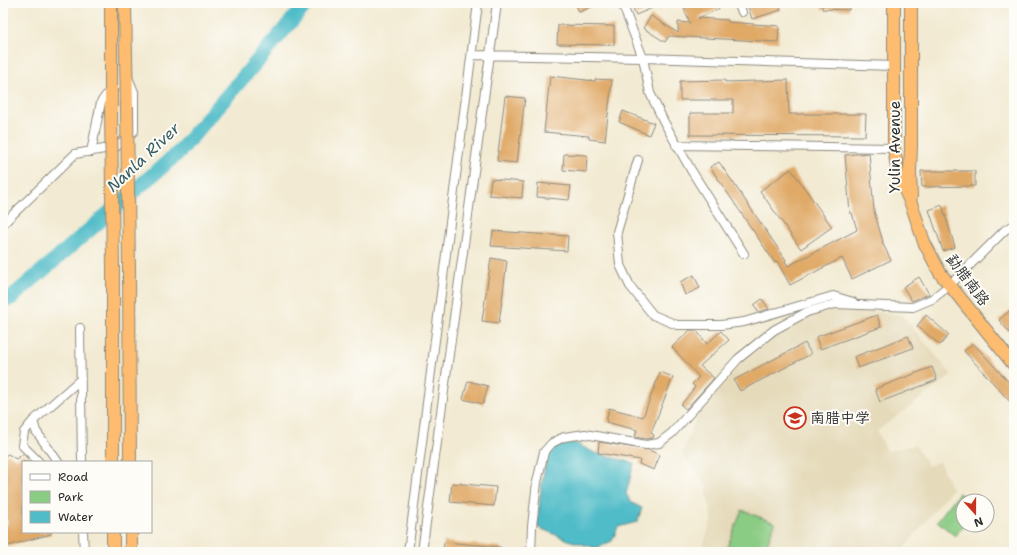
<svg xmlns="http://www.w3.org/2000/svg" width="1017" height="555" viewBox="0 0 1017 555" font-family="'Shantell Sans','LXGW WenKai TC',sans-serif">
  <rect width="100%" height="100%" fill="#fdfcf7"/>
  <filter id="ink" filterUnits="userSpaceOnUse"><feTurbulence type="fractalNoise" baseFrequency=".025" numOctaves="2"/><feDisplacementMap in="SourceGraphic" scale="8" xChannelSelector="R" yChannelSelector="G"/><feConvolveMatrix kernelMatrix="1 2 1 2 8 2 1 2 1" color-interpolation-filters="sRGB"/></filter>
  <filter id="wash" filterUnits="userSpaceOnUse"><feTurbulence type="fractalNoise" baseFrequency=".012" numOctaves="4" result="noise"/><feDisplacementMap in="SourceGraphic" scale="16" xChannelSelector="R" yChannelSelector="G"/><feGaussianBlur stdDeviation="0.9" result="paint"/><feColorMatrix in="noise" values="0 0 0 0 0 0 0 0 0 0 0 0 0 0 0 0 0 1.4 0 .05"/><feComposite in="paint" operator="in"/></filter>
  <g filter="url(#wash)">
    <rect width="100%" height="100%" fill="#f2ead2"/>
    <path fill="#e5daba" d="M834 309H863L902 315 952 375 877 431 887 451 915 445 928 466 939 462 952 489 901 552H701L712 519 706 486 682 454 701 405 723 385 745 356 778 331 814 315Z"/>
    <path fill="#8bcc84" stroke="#5b7c58" d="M959 493 969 501H963L964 525 955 536 937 521Z
      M742 510 775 523 764 552H730L726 550Z"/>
    <path fill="#4fbcc8" stroke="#3d747a" d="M565 443H575L595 453 634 463 626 494 632 503 642 508 637 522 618 527 612 541 596 548 571 541 537 527C539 510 542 459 553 447 556 445 561 444 565 443Z"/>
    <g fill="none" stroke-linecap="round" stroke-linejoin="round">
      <path stroke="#4fbcc8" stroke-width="15" d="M3 301 11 298 178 153 307 3"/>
    </g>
    <g id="blocks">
      <path fill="#e0a966" d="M575 3H601L579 12Z
        M631 3H664L636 15Z
        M697 3H716L719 9 698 18 728 20V22L779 26 778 42 669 36 665 42 643 28 651 16 678 33V22L690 23 684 9Z
        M747 3H779L781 10 752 19Z
        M822 3H849V10L822 9Z
        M558 25 614 26V45L557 44Z
        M550 76 595 81V79L612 80 605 141 589 139V136L544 132Z
        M725 80V82L788 80 789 114H866L865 136 690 135V113H733V100H680V81Z
        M505 96 525 98 517 163 497 161Z
        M623 111 654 123 649 135 619 122Z
        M869 153 874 211 883 242H882L891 260 852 279 842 258 790 285 777 261 775 263 710 167 719 162 786 260 785 261 788 266 857 230 852 213H850L845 155Z
        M564 154 587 155 586 172 563 170Z
        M791 169 832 227 801 249 760 191Z
        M921 171H975V186L922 187Z
        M491 179 523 182 522 198 489 195Z
        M538 183 571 186 569 200 537 197Z
        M942 205 955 247 943 251 929 210Z
        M493 231 568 236 567 251 491 246Z
        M491 258 507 261 499 323 482 321Z
        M694 275 700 288 685 295 680 282Z
        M919 277 929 294 912 301 903 287Z
        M762 299 769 309 758 312 754 305Z
        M1014 307V330L1010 333 999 320Z
        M877 315 881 327 820 349 816 337Z
        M926 315 949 335 940 345 917 326Z
        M690 330H696L707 344 721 331 729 340 700 366 714 378 686 409 681 405 695 387 692 384 699 377 672 347Z
        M908 336 913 348 858 368 854 357Z
        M805 343 811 354 740 391 734 380Z
        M973 343 1014 388V406L964 351Z
        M932 367 937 380 880 402 875 389Z
        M660 372 673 377 651 433 654 435 653 438 646 439 635 437 637 430 606 422 609 408 643 417Z
        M468 381 488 386 483 404 463 399Z
        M599 442 649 450 660 455 654 470 639 464 640 460 598 453Z
        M8 454 16 459 23 454 31 462H23V532H51V534L7 546 3 528 8 522 3 517V457Z
        M452 483 496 487 494 506 450 502Z
        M444 542 501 547 500 552H443Z"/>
    </g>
  </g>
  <g filter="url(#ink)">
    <use href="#blocks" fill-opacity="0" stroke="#8e8a7e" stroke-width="1"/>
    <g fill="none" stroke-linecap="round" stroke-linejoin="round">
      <g stroke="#8e8a7e" stroke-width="10">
        <path id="minor" d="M622 3 643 58 650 93 664 122 691 170 744 254
          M738 3 742 12
          M472 55 643 58 894 66
          M676 145 894 148
          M91 152 101 102 111 89
          M638 160 617 232 620 265 630 286 653 315 677 325H721L744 322 833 296 853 302
          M3 224 75 154 116 147 134 131V92L129 80
          M80 328 82 462
          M33 421 24 432 22 445 39 462
          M58 462 36 431 33 421 81 379
          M83 532 84 552
          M408 552 478 3
          M422 552 497 3
          M531 552 532 526 537 482 544 452 552 443 564 437 585 434 646 445 659 443 672 433 738 359 774 330 807 312 835 304 913 307 932 299 950 285 1005 230 1014 225"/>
      </g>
      <g stroke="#8e8a7e" stroke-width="14">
        <path id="highway" d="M111 3V110
          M125 3 127 107
          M894 3V148L898 174 912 206 924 242 940 273 1014 365
          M911 3V147L910 171 911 197
          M113 269V462
          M129 269 130 462
          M113 532V552
          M131 532V552"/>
      </g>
      <use href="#minor" stroke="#fff" stroke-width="8"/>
      <use href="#highway" stroke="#fdbc70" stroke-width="12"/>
      <g stroke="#8e8a7e" stroke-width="14" stroke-linecap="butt">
        <path id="highway-bridge" d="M127 107 129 269
          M111 110 113 269"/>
      </g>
      <use href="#highway-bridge" stroke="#fdbc70" stroke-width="12"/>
    </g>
  </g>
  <defs>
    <g id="school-ring" transform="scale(1.15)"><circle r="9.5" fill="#fdfcf7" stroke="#c8321e" stroke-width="1.5"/><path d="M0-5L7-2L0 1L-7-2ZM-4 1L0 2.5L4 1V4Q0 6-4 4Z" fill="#c8321e"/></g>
  </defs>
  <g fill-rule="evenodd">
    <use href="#school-ring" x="795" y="418"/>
  </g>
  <g text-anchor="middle" stroke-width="4" stroke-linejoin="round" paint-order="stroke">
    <g font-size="15" fill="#2b2b2b" stroke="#fdfcf7">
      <text transform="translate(895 147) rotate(-90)" y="5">Yulin Avenue</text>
      <text transform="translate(968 280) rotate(53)" y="5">勐腊南路</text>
    </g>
    <g font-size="15" fill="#2b2b2b" stroke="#fdfcf7" text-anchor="start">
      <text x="810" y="423">南腊中学</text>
    </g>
    <g font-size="16" font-style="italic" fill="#385e62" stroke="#fdfcf7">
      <text transform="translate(143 157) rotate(-43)" y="6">Nanla River</text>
    </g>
  </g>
  <rect width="1017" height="555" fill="none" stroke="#fdfcf7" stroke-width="16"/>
  <rect x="22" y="461" width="130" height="72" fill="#fdfcf7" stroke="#a9a8a5"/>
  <rect x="30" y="474" width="20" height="6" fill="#ffffff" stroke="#a9a8a5"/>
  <text x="58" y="481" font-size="12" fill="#2b2b2b">Road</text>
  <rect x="30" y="491" width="20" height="12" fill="#8bcc84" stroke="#a9a8a5"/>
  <text x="58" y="501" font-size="12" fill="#2b2b2b">Park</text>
  <rect x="30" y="511" width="20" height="12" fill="#4fbcc8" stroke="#a9a8a5"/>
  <text x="58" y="521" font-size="12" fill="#2b2b2b">Water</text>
  <g transform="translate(975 513) rotate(159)"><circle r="19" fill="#fdfcf7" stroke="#a9a8a5"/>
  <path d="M0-3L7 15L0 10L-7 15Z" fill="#c8321e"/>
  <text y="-6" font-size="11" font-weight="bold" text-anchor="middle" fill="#2b2b2b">N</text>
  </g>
</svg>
